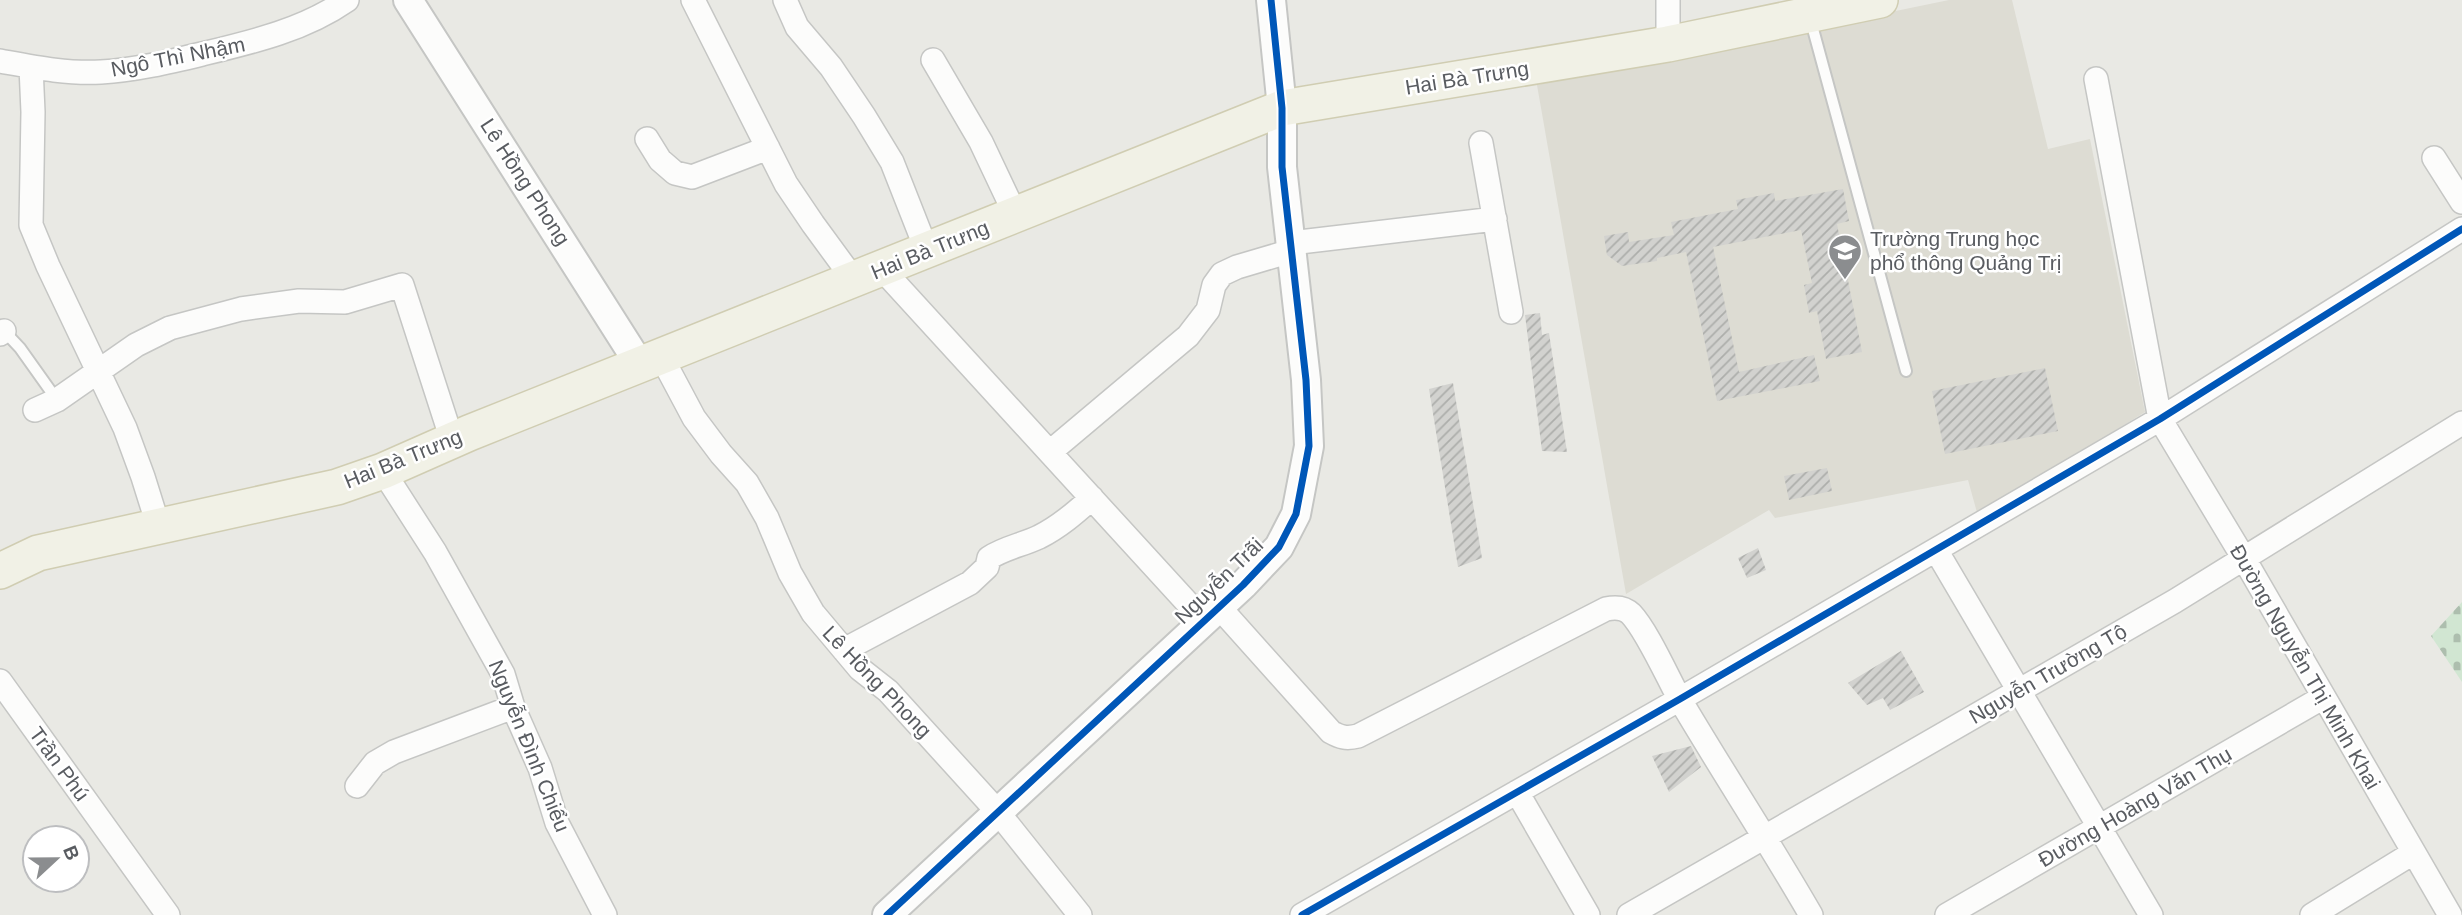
<svg xmlns="http://www.w3.org/2000/svg" width="2462" height="915" viewBox="0 0 2462 915" font-family="Arial,sans-serif">
  <defs>
    <pattern id="cemetery-stones" width="16" height="16" patternUnits="userSpaceOnUse" patternTransform="scale(1.75)"><rect width="16" height="16" fill="#d1e6d2"/><path d="M2 7V4a2 2 0 0 1 4 0v3zM10 15v-3a2 2 0 0 1 4 0v3z" fill="#adbeae"/></pattern>
    <pattern id="building-hatch" width="6" height="6" patternUnits="userSpaceOnUse" patternTransform="scale(1.75)"><rect width="6" height="6" fill="#d2d2cf"/><path d="M-1 1l2-2M0 6l6-6M5 7l2-2" fill="none" stroke="#adaeab"/></pattern>
  </defs>
  <rect width="100%" height="100%" fill="#e9e9e4"/>
  <path fill="#dddcd3" d="M1949 0H2012L2048 149 2090 139 2145 412 1978 516 1968 480 1775 518 1769 510 1626 594 1537 85Z"/>
  <path fill="url(#cemetery-stones)" d="M2462 602V682L2431 636Z"/>
  <path fill="url(#building-hatch)" d="M1843 189 1849 221 1837 224 1862 352 1826 359 1817 311 1809 313 1804 285 1812 283 1801 230 1713 247 1739 372 1814 355 1820 381 1717 401 1686 252 1657 258V261L1622 266 1607 255 1604 236 1628 232 1629 242 1674 235 1671 222 1738 209 1736 200 1774 193 1775 201Z
    M1540 313 1542 335 1549 333 1567 452 1542 451 1525 315Z
    M2045 368 2058 431 1945 454 1932 391Z
    M1453 383 1482 558 1458 567 1429 389Z
    M1827 468 1832 491 1789 500 1784 476Z
    M1758 548 1766 570 1747 578 1738 558Z
    M1901 651 1924 692 1890 710 1883 698 1867 705 1848 683Z
    M1691 746 1701 767 1669 792 1652 756Z"/>
  <g fill="none" stroke-linecap="round" stroke-linejoin="round">
    <g stroke="#c5c6c4" stroke-width="14">
      <path id="service" d="M1810 18 1906 371
        M3 330 20 348 57 400"/>
    </g>
    <g stroke="#c5c6c4" stroke-width="26">
      <path id="minor" d="M693 0 786 184 813 224 854 280
        M785 0 797 27 831 67 864 116 892 162 927 251
        M1668 44V0
        M933 60 981 142 1016 216
        M0 61C33 67 67 74 101 72 135 70 169 62 202 54 252 42 304 30 347 0
        M31 67 33 112 31 225 48 266 125 428 143 477 159 528
        M2096 79 2160 419 2243 557 2450 915
        M647 139 660 160 675 173 692 177 768 148
        M1481 143 1511 312
        M2434 158 2462 202
        M1291 243 1495 219
        M882 269 1204 621
        M0 334 4 331
        M661 356 694 418 721 454 747 483 767 518 790 573 813 613 860 669 888 691 997 811 1080 915
        M35 410 57 400 136 345 170 328 241 309 299 301 345 302 402 285 452 440
        M1050 452 1188 336 1208 310 1214 285 1222 274 1237 267 1291 251
        M383 471 435 552 503 674 513 707 540 768 557 823 605 915
        M1936 550 2151 915
        M1219 607 1331 732C1340 737 1346 739 1358 736L1606 609C1615 607 1624 607 1631 614 1647 631 1667 676 1679 698 1722 771 1769 842 1811 915
        M844 650 970 583 987 567 989 558C1004 548 1022 545 1039 537 1059 527 1075 513 1092 498
        M0 681 168 915
        M357 786 375 763 394 752 513 707
        M1517 792 1588 915
        M1302 915 1680 699 2160 419 2462 229
        M1629 915 2175 601 2462 423
        M1947 915 2322 698
        M2312 915 2413 853"/>
    </g>
    <g stroke="#c5c6c4" stroke-width="32">
      <path id="tertiary" d="M408 0 640 365
        M887 915 1243 585 1279 547 1296 514 1309 446 1306 380 1282 167V108L1271 0"/>
    </g>
    <g stroke="#d0cdb2" stroke-width="38">
      <path id="primary" d="M0 571 38 553 337 487 383 471 469 433 1282 108 1668 44 1880 0"/>
    </g>
    <use href="#service" stroke="#fcfcfb" stroke-width="10"/>
    <use href="#minor" stroke="#fcfcfb" stroke-width="23"/>
    <use href="#tertiary" stroke="#fcfcfb" stroke-width="28"/>
    <use href="#primary" stroke="#f1f1e6" stroke-width="35"/>
    <g stroke="#fff" stroke-width="11">
      <path id="cycleway" d="M887 915 1243 585 1279 547 1296 514 1309 446 1306 380 1282 167V108L1271 0
        M1302 915 1680 699 2160 419 2462 229"/>
    </g>
    <use href="#cycleway" stroke="#0057b8" stroke-width="7"/>
  </g>
  <defs>
    <g id="school-pin" transform="scale(1.75)"><path d="M0 17L-7.5 6A9.5 9.5 0 1 1 7.5 6Z" fill="#8b8d8f" stroke="#fff"/><path d="M0-5L7-2L0 1L-7-2ZM-4 1L0 2.5L4 1V4Q0 6-4 4Z" fill="#fff"/></g>
  </defs>
  <g fill-rule="evenodd">
    <use href="#school-pin" x="1845" y="251"/>
  </g>
  <g text-anchor="middle" stroke-width="5" stroke-linejoin="round" paint-order="stroke">
    <g font-size="21" fill="#595c61" stroke="#fff">
      <text transform="translate(178 57) rotate(-11)" y="7">Ngô Thì Nhậm</text>
      <text transform="translate(1467 78) rotate(-9)" y="7">Hai Bà Trưng</text>
      <text transform="translate(525 182) rotate(57)" y="7">Lê Hồng Phong</text>
      <text transform="translate(930 250) rotate(-22)" y="7">Hai Bà Trưng</text>
      <text transform="translate(403 459) rotate(-22)" y="7">Hai Bà Trưng</text>
      <text transform="translate(1219 581) rotate(-44)" y="7">Nguyễn Trãi</text>
      <text transform="translate(2305 667) rotate(60)" y="7">Đường Nguyễn Thị Minh Khai</text>
      <text transform="translate(2048 674) rotate(-30)" y="7">Nguyễn Trường Tộ</text>
      <text transform="translate(877 682) rotate(46)" y="7">Lê Hồng Phong</text>
      <text transform="translate(529 746) rotate(68)" y="7">Nguyễn Đình Chiểu</text>
      <text transform="translate(59 764) rotate(54)" y="7">Trần Phú</text>
      <text transform="translate(2135 807) rotate(-30)" y="7">Đường Hoàng Văn Thụ</text>
    </g>
    <g font-size="21" fill="#595c61" stroke="#fff" text-anchor="start">
      <text x="1870" y="246">Trường Trung học<tspan x="1870" dy="24">phổ thông Quảng Trị</tspan></text>
    </g>
  </g>
  <g transform="translate(56 859) rotate(68)"><circle r="33" fill="#ffffff" stroke="#bdbec0" stroke-width="2"/>
  <path d="M0-5L12 26L0 18L-12 26Z" fill="#8b8d8f"/>
  <text y="-10" font-size="19" font-weight="bold" text-anchor="middle" fill="#595c61">B</text>
  </g>
</svg>
